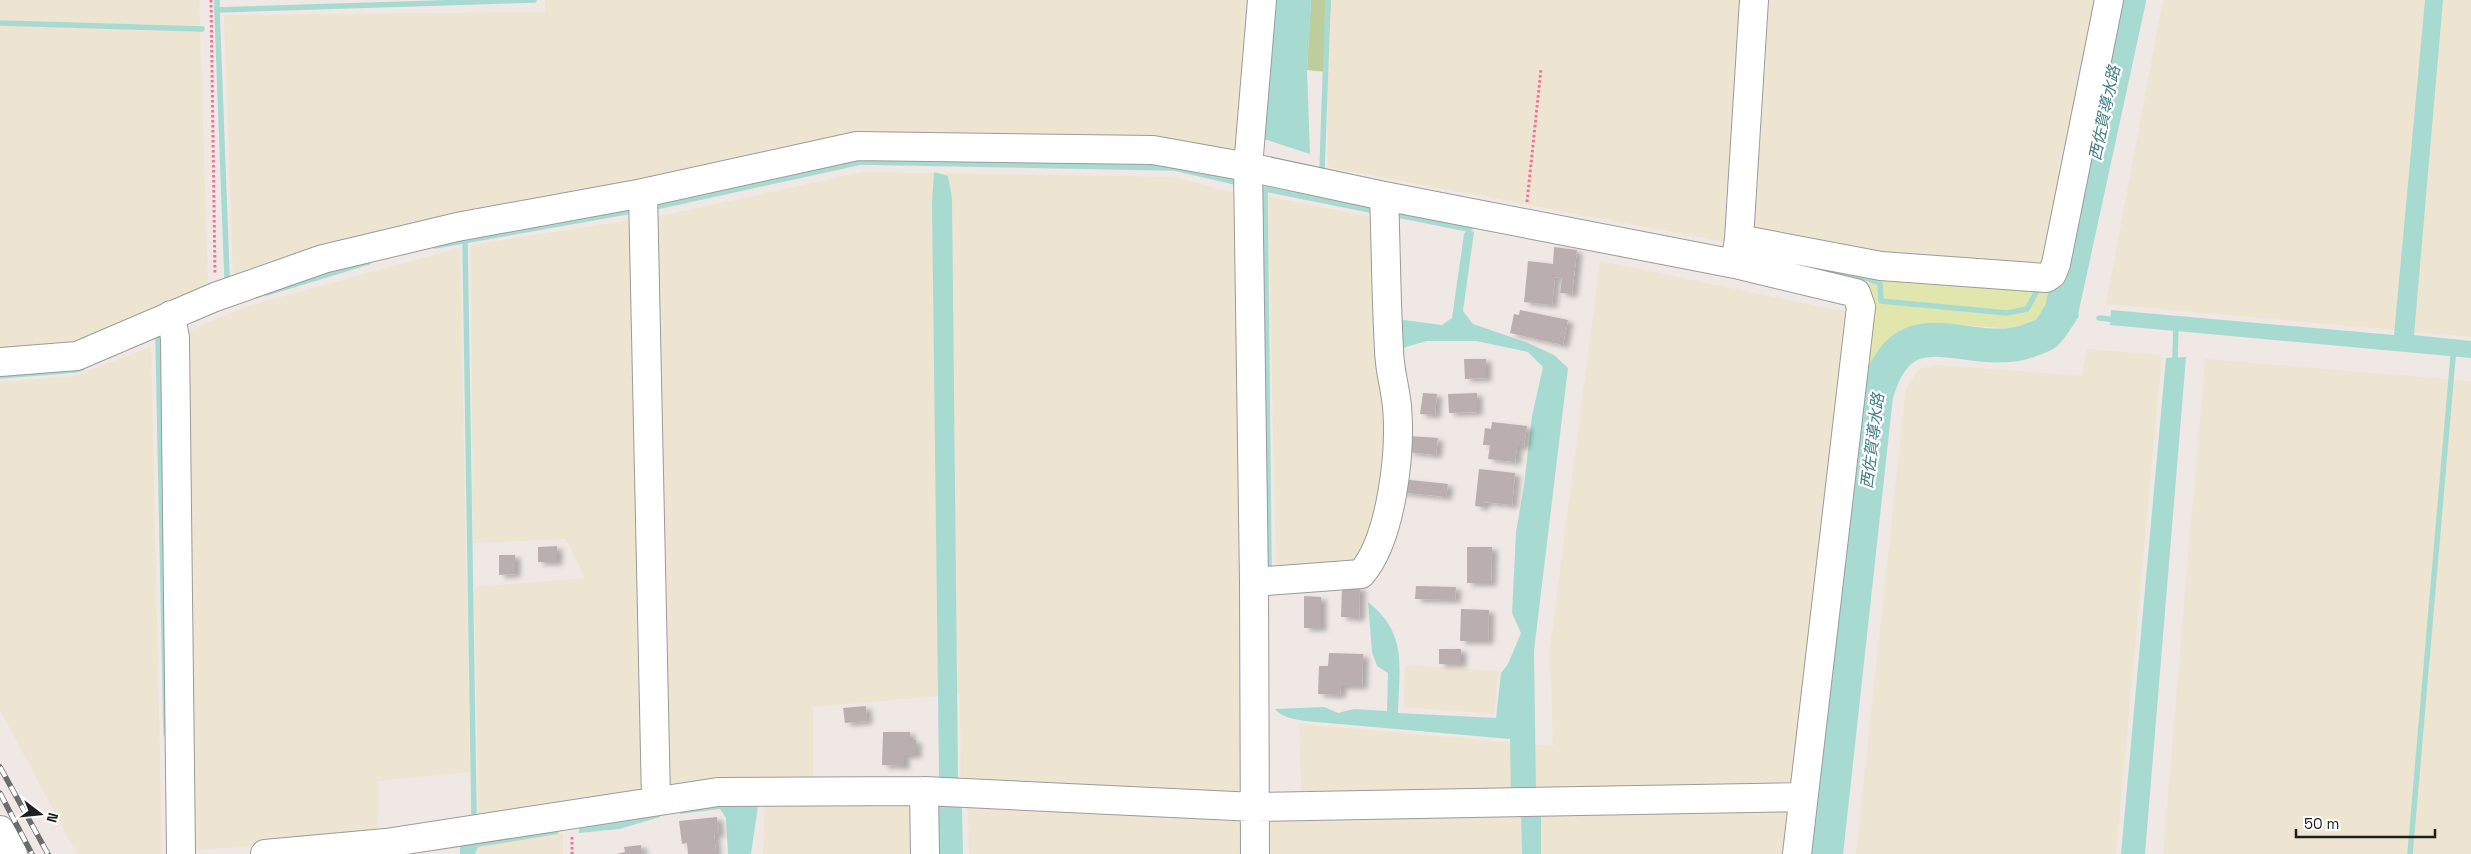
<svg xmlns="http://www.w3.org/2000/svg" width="2471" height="854" viewBox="0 0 2471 854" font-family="'Space Grotesk','Noto Sans JP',sans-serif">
  <defs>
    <filter id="shadow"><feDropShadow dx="5.5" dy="3" stdDeviation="2.5" flood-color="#0004"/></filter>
  </defs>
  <rect width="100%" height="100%" fill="#efe8e5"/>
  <path fill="#ede4d1" d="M0 0H199L208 286 70 345 0 351Z
    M545 0H1252L1241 152 853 137 393 227 233 279 224 15 545 12Z
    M1331 0H1746L1731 243 1328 167 1327 72Z
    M1769 0H2102L2048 263 2039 272 1875 260 1754 234Z
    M2163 0H2471V337L2106 304Z
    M863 172 1174 177 1239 194 1244 799 961 785 960 694 813 707V782L479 820 474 587 585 578 566 539 473 543 471 245 670 214Z
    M1268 196 1376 218 1389 462 1361 567 1276 570Z
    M460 248 470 772 378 781 377 835 188 851 186 332 248 306Z
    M1600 261 1847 312 1790 854H969L968 802 1302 810 1299 724 1553 746 1550 648Z
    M151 347 162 854H77L0 710V382L75 376Z
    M2087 349 2162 355 2116 854H1856L1906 388 1919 369 1937 365 2082 376Z
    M2205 359 2471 381V854H2163Z
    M1405 665 1498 671 1494 714 1404 707Z
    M765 798 917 801V854H763Z
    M563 833V854H464L472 845Z"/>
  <path fill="#e1e7ac" d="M1870 271 2056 287 2048 316 2018 329 1925 323 1897 333 1870 364 1816 854H1805Z"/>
  <path fill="#bdcd9b" d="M1311 0H1331L1327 72 1307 70Z"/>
  <path fill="#a7dbd2" d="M1274 0H1311L1307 70 1310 154 1264 139Z
    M2425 0H2443L2414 335 2471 341V358L2110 325 2111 310 2394 335Z
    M934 172 948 176 952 198 958 778H939L932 202Z
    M1468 229 1474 232 1463 311 1473 324 1528 343 1554 355 1568 368 1534 651 1536 791H1511L1510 739 1305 721C1295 719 1282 718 1275 709L1324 707 1338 713 1354 709 1387 711 1388 673 1377 666 1372 652 1368 602C1408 634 1399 666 1398 713L1496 718 1501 673 1508 664 1521 633 1512 613 1516 532 1524 486 1532 416 1543 367 1528 352 1476 341H1427L1399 349 1397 319 1442 325 1452 318 1464 234Z
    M2186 357 2145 854H2121L2166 358Z
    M750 801 758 806 751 854H728L726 818 720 809 680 814 679 808Z
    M939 805 962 806 963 854H933V814Z
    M1521 812H1541V854H1522Z
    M659 813 660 817 619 829 579 833V825Z
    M559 827 558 834 478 847 475 854H460V843Z"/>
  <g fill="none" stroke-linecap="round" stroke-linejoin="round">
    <path stroke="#a7dbd2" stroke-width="5.5" d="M217 10V0
      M0 23 202 29
      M1322 170 1328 0
      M651 208 861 162 1175 168 1235 182
      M1393 214 1468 229 1473 226H1476
      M465 241 474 816
      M435 246 637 210
      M1794 263 1865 278 1880 283 1881 301 2007 313 2027 309 2037 291
      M227 277 217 10 534 0
      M266 293 368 262
      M2061 313 2076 316
      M2099 318 2118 320
      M158 336 166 734
      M2175 358 2176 325
      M0 376 75 370 82 368
      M1269 567 1265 189 1375 211
      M2410 854 2453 357"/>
    <path stroke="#a7dbd2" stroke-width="34" d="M1826 854 1876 396C1903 297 1969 364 2031 340 2035 338 2041 337 2045 334 2051 330 2056 319 2061 313L2129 0"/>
  </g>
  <path fill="#bbaeae" filter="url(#shadow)" d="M1554 247 1577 250 1572 294 1560 293 1562 278 1555 277 1552 305 1524 302 1528 261 1553 264Z
    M1520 310 1568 320 1563 345 1510 333 1514 314 1519 315Z
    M1464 359H1486V378L1465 379Z
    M1423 393 1437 394 1435 415 1420 414Z
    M1477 393V412L1449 413 1448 394Z
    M1492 422 1527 426 1524 446H1517L1515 462 1488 459 1490 445H1483L1485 428 1491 429Z
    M1409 436 1438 438 1436 455 1408 452Z
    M1479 469 1515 473 1512 505 1484 502V507L1475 506Z
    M1401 479 1448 484 1446 497 1399 492Z
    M557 546V562H538V547Z
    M1467 547H1492L1491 583H1467Z
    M499 555H515V574L499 575Z
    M1416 586 1456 587 1455 600 1415 599Z
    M1342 587H1360L1359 618 1341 617Z
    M1304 596 1321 597V628H1304Z
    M1461 609 1489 610 1488 641H1460Z
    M1439 649H1461V664H1439Z
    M1329 653 1363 654 1362 686H1341L1340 695 1318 694 1319 666H1328Z
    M866 706 867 721 845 723 843 708Z
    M883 732H910V740H916V755H904V766L882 765Z
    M717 817 719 834H714L716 854H688L687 843 682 844 679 821Z
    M641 845 642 854H616L625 852 624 847Z"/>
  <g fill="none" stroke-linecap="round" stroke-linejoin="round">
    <g stroke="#9b9b9b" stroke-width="30">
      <path id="minor" d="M643 193 656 800
        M1739 239 1881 266 2046 278 2052 274 2056 264 2109 0
        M1736 258 1739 239 1754 0
        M171 315 175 338 181 854
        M0 362 77 356 215 297 323 259 457 227 643 193 857 146 1153 150 1248 167 1384 196 1735 264 1856 293 1861 307 1797 854
        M1254 582 1361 574C1392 539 1401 451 1397 406 1395 387 1389 368 1389 349 1386 298 1386 247 1384 196
        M924 791 925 854
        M0 830 13 854
        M265 854 386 843 718 792 924 791 1255 807 1803 797
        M1255 854 1254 582 1248 167 1262 0"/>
    </g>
    <path stroke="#f57097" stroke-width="3" stroke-dasharray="2.5 2.5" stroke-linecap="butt" d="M211 0 215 274
      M1527 202 1541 69
      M572 837V854"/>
    <use href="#minor" stroke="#fff" stroke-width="28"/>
    <g stroke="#6c6c6c" stroke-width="5.5">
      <path id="rail" d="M0 767 48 854
        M0 793 32 854"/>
    </g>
    <use href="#rail" stroke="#fff" stroke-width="4" stroke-dasharray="11" stroke-linecap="butt"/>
  </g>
  <g text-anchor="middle" stroke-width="4.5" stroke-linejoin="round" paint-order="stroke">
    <g font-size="16" font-style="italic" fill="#3f7d84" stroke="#fff">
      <text transform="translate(2104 113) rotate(-78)" y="6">西佐賀導水路</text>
      <text transform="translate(1872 441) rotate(-83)" y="6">西佐賀導水路</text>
    </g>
  </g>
  <g transform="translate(40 814) rotate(106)" stroke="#ffffff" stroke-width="4" paint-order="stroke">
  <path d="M0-4L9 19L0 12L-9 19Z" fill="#1e1e1e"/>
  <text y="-8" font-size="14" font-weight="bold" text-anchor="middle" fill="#1e1e1e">N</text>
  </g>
  <path d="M2296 829v8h139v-8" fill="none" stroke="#1e1e1e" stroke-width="2.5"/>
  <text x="2304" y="829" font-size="15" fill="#1e1e1e" stroke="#ffffff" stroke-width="4" paint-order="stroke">50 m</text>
</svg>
